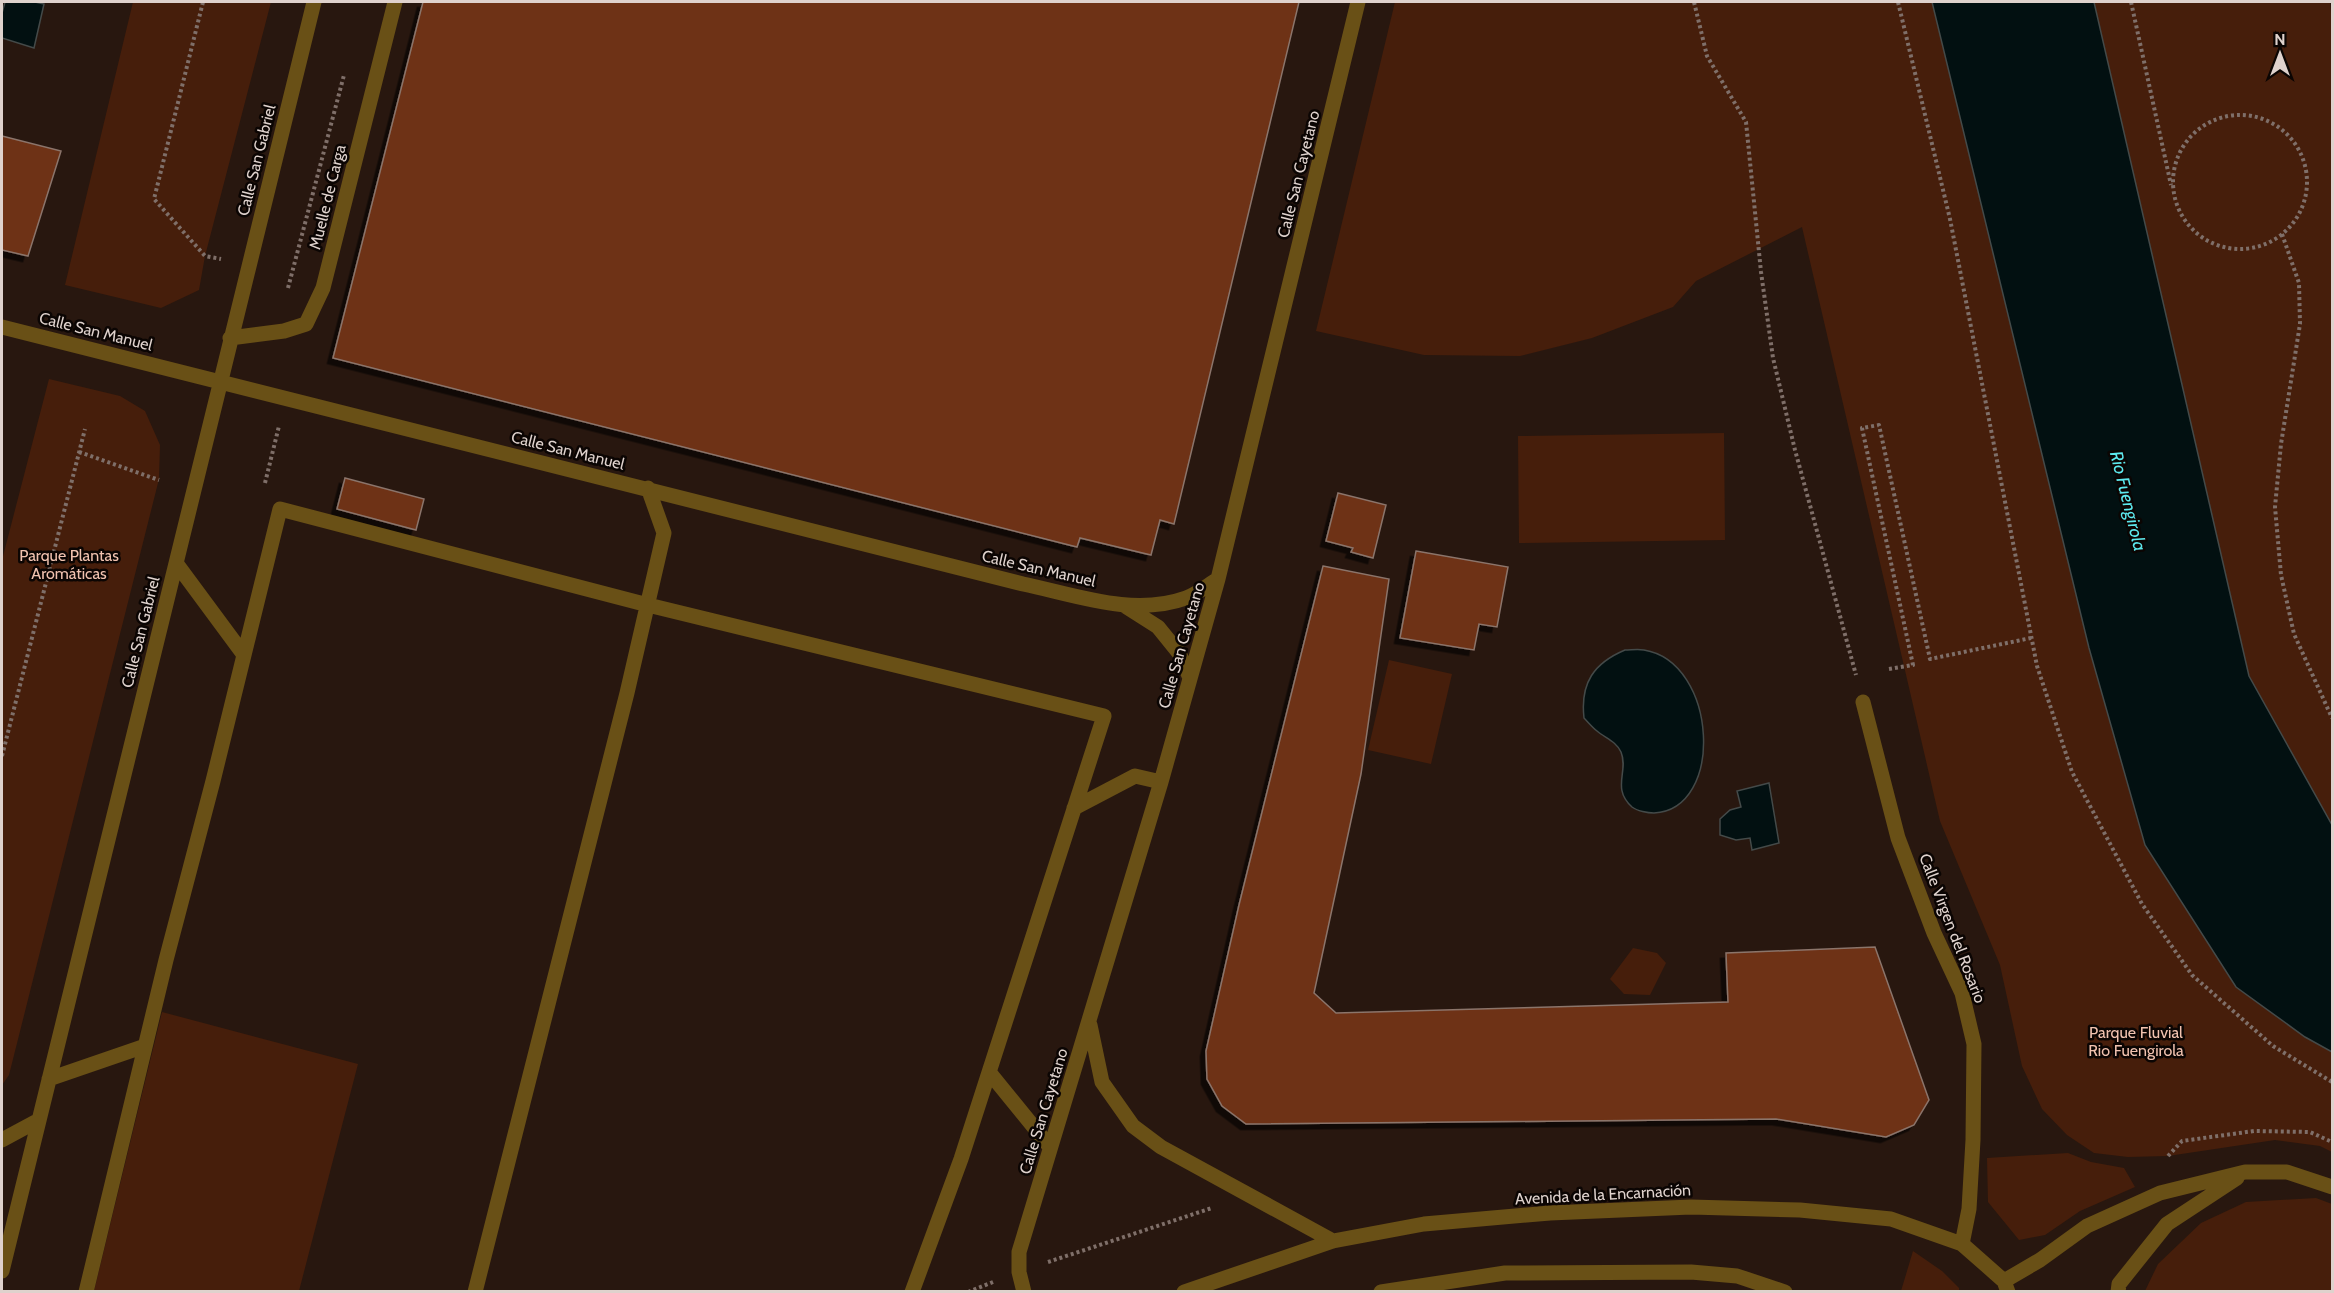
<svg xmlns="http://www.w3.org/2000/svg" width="2334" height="1293" viewBox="0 0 2334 1293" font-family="Cabin,sans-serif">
  <defs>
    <filter id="shadow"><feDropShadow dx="-5.5" dy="5.5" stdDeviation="0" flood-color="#0009"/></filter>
  </defs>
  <rect width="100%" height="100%" fill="#28170f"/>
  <path fill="#461e0b" d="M133 2H271L205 256 199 290 161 308 65 285Z
    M1395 2H1932L2089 648 2145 845 2305 1037 2332 1052V1152L2320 1146 2275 1140 2168 1156 2128 1157 2094 1153 2067 1135 2042 1109 2022 1066 2000 965 1940 821 1802 227 1696 281 1673 307 1592 338 1520 356 1424 355 1316 331Z
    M2094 2H2330L2332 23V825L2249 676Z
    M49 379 120 396 145 411 160 445 159 479 9 1075 2 1085V560Z
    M1724 433 1725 540 1519 543 1518 436Z
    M1389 660 1452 674 1431 764 1368 750Z
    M1633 948 1657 953 1666 963 1650 995 1624 994 1610 979Z
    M162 1012 358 1064 299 1291H94Z
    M2068 1153 2091 1162 2124 1168 2135 1187 2080 1211 2045 1235 2019 1240 1988 1202 1987 1158Z
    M2316 1198 2332 1204V1291H2145L2158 1264 2201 1223 2246 1202Z
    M1913 1251 1942 1271 1959 1288V1291H1901Z"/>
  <path fill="#021011" stroke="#444a49" stroke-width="1.5" d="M5 2H35L44 4 34 48 2 38V13Z
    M1932 2H2094L2249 676 2332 825V1052L2305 1037 2236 987 2145 845 2089 648Z
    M1625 650C1631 650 1638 649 1644 650 1718 662 1725 810 1654 813 1648 813 1637 811 1632 807 1611 788 1629 771 1621 752 1616 741 1605 738 1597 731 1592 727 1588 722 1584 718 1580 683 1594 663 1625 650Z
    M1769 783 1779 843 1752 850 1750 838 1736 840 1720 835V819L1730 810 1741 807 1737 791Z"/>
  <path fill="#6e3114" stroke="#8b746b" stroke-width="1.5" filter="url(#shadow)" d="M423 2H1299L1174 524 1160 520 1151 555 1080 538 1077 547 333 358Z
    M2 136 61 151 28 256 2 250Z
    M345 478 424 499 416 530 337 509Z
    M1338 493 1386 505 1373 558 1351 552 1353 548 1326 541Z
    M1416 551 1508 567 1497 627 1479 624 1474 650 1400 638Z
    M1323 566 1389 579 1361 774 1314 993 1336 1013 1728 1002 1726 953 1875 947 1929 1100 1914 1125 1886 1137 1776 1119 1246 1124 1222 1106 1207 1079 1206 1051 1239 905Z"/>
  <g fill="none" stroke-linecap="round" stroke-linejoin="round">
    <path stroke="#7f6f69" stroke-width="4" stroke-dasharray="3 3" stroke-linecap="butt" d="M203 2 154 199 205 256 221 259
      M1694 2 1707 56 1746 122 1761 272 1773 358 1795 450 1856 675
      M1898 2 1950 219 2037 666 2072 772 2142 904 2192 975 2273 1046 2332 1082
      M2131 2 2171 185
      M2173 182a67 67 0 1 1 134 0a67 67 0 1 1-134 0Z
      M2282 234 2299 283 2300 324 2281 444 2275 507 2281 575 2294 634 2332 718
      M288 288 344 75
      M79 452 159 480
      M265 483 279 426
      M1889 669 1913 665 1862 428 1879 425 1930 659 2031 638
      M2 756 85 429
      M2168 1156 2182 1141 2254 1131 2310 1132 2332 1142
      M1048 1262 1212 1208
      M968 1292 993 1282"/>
    <path stroke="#695016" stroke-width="15" d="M2 327 1023 584C1076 595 1133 617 1186 598 1197 594 1208 585 1218 579
      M230 338 284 331 306 324 323 288 395 2
      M176 563 244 655
      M1125 606 1158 627 1179 653 1190 678
      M1863 702 1898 838 1934 933 1962 993 1974 1044 1973 1140 1969 1209 1962 1244
      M1074 808 1135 776 1161 782
      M1090 1025 1102 1082 1133 1126 1161 1147 1333 1241
      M989 1072 1050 1147
      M49 1079 145 1046
      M2 1140 39 1120
      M2 1271 314 2
      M2004 1281 2040 1260 2087 1226 2160 1193 2245 1172H2287L2332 1187
      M86 1292 166 960 213 781 280 509 648 605 1104 716 961 1159 912 1292
      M475 1292 627 693 664 533 648 488
      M1024 1292 1019 1272V1252L1161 782 1218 579 1358 2
      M1184 1292 1333 1241 1424 1224 1550 1213 1691 1207 1800 1210 1891 1219 1962 1244 2004 1281 2008 1292
      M1381 1292 1505 1273 1691 1272 1737 1276 1785 1292
      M2118 1292 2119 1284 2167 1224 2237 1178"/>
  </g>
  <g text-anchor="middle" stroke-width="5" stroke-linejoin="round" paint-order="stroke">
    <g font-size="16" fill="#dfd2cd" stroke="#0b0503">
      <text transform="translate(256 160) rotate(-76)" y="6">Calle San Gabriel</text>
      <text transform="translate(1298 174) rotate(-76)" y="6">Calle San Cayetano</text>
      <text transform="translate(327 197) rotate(-76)" y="6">Muelle de Carga</text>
      <text transform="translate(96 331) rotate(14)" y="6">Calle San Manuel</text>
      <text transform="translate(568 450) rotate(14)" y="6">Calle San Manuel</text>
      <text transform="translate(1039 568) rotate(13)" y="6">Calle San Manuel</text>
      <text transform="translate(140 632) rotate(-76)" y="6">Calle San Gabriel</text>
      <text transform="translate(1181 645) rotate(-74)" y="6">Calle San Cayetano</text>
      <text transform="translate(1953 928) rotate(69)" y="6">Calle Virgen del Rosario</text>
      <text transform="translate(1043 1111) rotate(-73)" y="6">Calle San Cayetano</text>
      <text transform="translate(1603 1194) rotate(-3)" y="6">Avenida de la Encarnación</text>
    </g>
    <g font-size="16" fill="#f1c2af" stroke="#0b0503">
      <text x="69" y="561">Parque Plantas<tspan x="69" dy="18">Aromáticas</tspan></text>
      <text x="2136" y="1038">Parque Fluvial<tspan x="2136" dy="18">Rio Fuengirola</tspan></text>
    </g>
    <g font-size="18" font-style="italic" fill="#5de8ed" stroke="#0b0503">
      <text transform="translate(2128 501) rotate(76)" y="6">Rio Fuengirola</text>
    </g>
  </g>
  <rect width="2334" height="1293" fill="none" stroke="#dfd2cd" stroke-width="6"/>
  <g transform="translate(2280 54)" stroke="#0b0503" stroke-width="4.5" paint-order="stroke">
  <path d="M0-4.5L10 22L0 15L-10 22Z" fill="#dfd2cd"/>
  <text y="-9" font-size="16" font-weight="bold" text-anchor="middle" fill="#dfd2cd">N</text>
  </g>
</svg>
